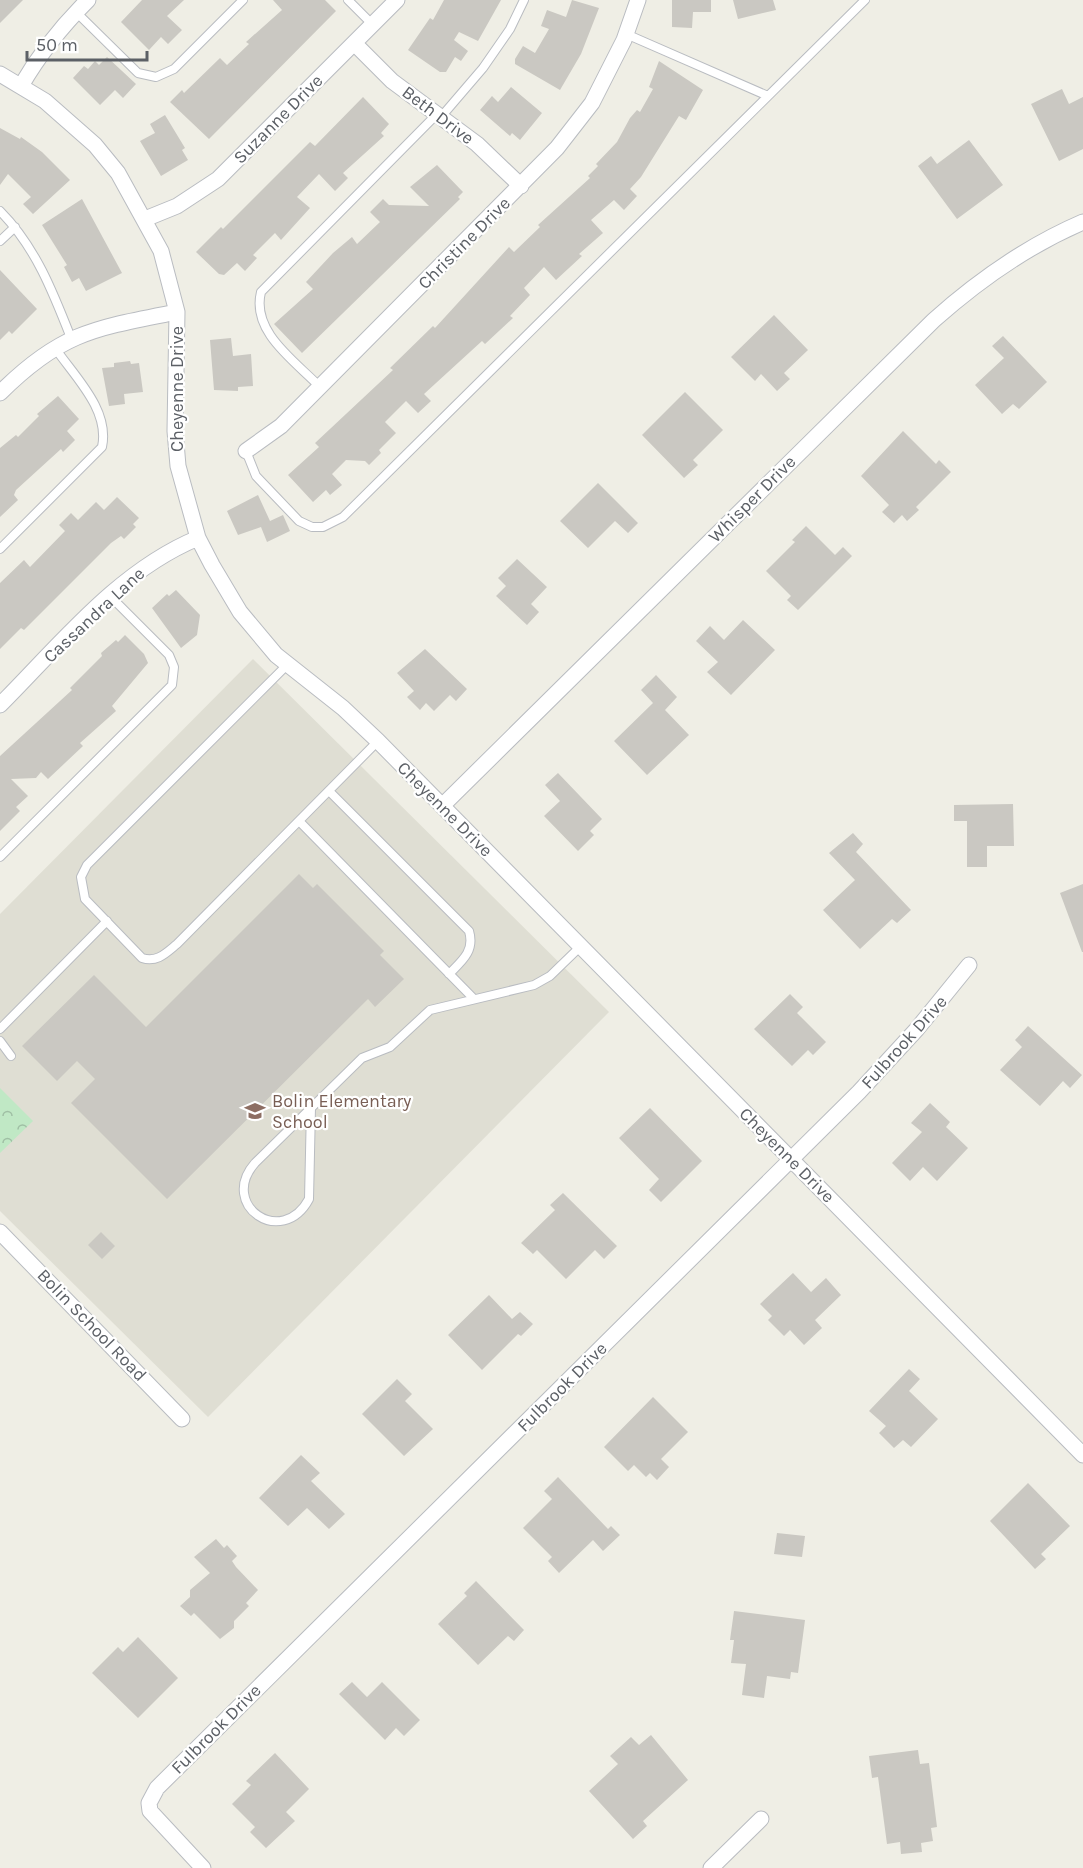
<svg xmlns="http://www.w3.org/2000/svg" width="1083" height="1868" viewBox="0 0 1083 1868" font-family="Karla,sans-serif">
  <defs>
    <pattern id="forest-crowns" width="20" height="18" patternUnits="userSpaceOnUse" patternTransform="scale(1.5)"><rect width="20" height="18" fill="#c0e8c5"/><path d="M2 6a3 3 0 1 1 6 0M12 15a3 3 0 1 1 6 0" fill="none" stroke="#9fbfa4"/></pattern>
  </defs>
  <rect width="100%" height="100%" fill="#efeee5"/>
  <path fill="#dfded3" d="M253 659 609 1012 208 1417 0 1211V914Z"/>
  <path fill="url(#forest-crowns)" d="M0 1088 33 1121 0 1153Z"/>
  <path fill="#cac8c2" d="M0 0H23L0 23Z
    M142 0H184L167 16 182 30 168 44 161 37 149 50 121 22Z
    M273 0H325L336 11 209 139 170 102 182 90 184 93 220 58 227 65 249 44 246 42 282 10Z
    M444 0H501L478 41 459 32 454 40 468 51 461 61 455 57 446 72H440L408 50 430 18 433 20Z
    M572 0 599 8 581 54 560 90 515 64V59L523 46 535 53 549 29 541 26 547 10 566 17Z
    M672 0H711V12H693L692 28 672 27Z
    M733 0H773L776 10 738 19Z
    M107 57 136 84 123 98 115 90 100 105 73 78 84 66 88 69 95 61 99 65Z
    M659 61 703 90 686 120 679 116 641 177 630 189 637 196 624 210 614 200 591 220 603 233 579 254 582 256 556 280 544 267 524 288 530 295 510 316 513 318 485 344 482 341 424 394 431 401 418 413 406 401 385 422 396 433 379 450 381 453 369 465 365 461 346 460 332 474 342 485 330 495 326 490 313 502 288 475 319 447 315 443 393 370 390 368 433 326 435 328 509 247 514 252 540 227 538 225 590 178 588 176 598 166 596 164 617 142 630 118 637 110 640 112 653 89 649 87Z
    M511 87 542 113 520 140 512 133 510 136 480 110 492 96 498 102Z
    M1062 89 1069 104 1083 97V149L1059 161 1031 104Z
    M363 97 389 124 381 133 384 136 343 173 348 178 335 191 319 174 297 197 310 208 281 240 275 233 253 255 257 258 245 271 237 263 224 275 219 274 196 252 221 227 223 229 310 142 315 146Z
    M165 115 185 148 182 150 188 160 161 176 140 141 155 133 150 124Z
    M0 128 20 139 21 137 42 152 70 180 33 214 23 204 31 197 8 174 0 185Z
    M969 140 1003 185 957 219 918 166 931 156 937 164Z
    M437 165 463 192 458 197 460 199 302 353 274 324 313 289 306 282 333 253 352 237 357 244 380 222 370 212 383 199 389 205 429 206 410 187Z
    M82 199 122 273 86 291 79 278 72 282 64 267 67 265 42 225Z
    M0 270 37 309 12 334 9 331 0 340Z
    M774 315 808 350 784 373 790 379 777 391 761 374 755 381 731 357Z
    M1003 336 1047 382 1019 409 1013 404 1002 414 975 385 1004 358 992 346Z
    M231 338 233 356 251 354 253 386 238 387V391L214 390 210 340Z
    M130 361 131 364 139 363 143 392 124 394 125 404 109 406 102 368 114 367V363Z
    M685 392 723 430 693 460 698 465 684 478 642 435Z
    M58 396 79 419 67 431 75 440 63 452 61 449 16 490 14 495 18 500 0 517V448L16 435 18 437 39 416 37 414Z
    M903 431 936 464 939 460 951 472 916 507 919 510 907 521 902 515 894 523 882 512 889 505 861 476Z
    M598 483 638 523 628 533 615 521 588 548 560 521Z
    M258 495 270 521 283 515 290 531 267 542 261 527 238 535 227 511Z
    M117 497 139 518 133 524 136 527 124 539 121 536 111 543 24 630 21 628 0 649V583L24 560 30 567 65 531 59 525 71 513 78 520 96 502 104 510Z
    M806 526 835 555 843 547 852 556 798 610 787 600 791 596 766 571 795 542 792 540Z
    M517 559 547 587 531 604 539 612 527 625 496 596 506 586 498 578Z
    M176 590 200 615 197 635 181 648 152 608 167 594 169 596Z
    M743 620 775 650 731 695 707 672 718 662 696 641 710 626 724 640Z
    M125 635 144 654 148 663 112 706 116 711 80 743 83 746 48 779 41 772 36 778 11 779 28 796 16 807 20 811 0 831V756L72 690 70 688 102 656 101 653 116 640 118 642Z
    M425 649 467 689 456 701 450 695 434 711 426 703 420 710 407 697 414 691 397 673Z
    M656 675 677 697 665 710 689 735 647 775 614 741 653 703 641 690Z
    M558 773 602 819 590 831 594 835 578 851 544 816 560 801 545 785Z
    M1013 804 1014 846H987V867H967V821H954V805Z
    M853 833 863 844 856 852 911 910 897 923 892 919 860 949 823 910 855 880 829 853Z
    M299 874 313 888 317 884 384 951 380 955 404 979 375 1007 368 999 167 1199 71 1103 95 1079 77 1061 57 1081 22 1046 94 975 146 1027Z
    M1083 884V952H1082L1060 893Z
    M790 994 803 1007 797 1013 826 1042 813 1055 808 1050 792 1066 754 1029Z
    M1028 1026 1082 1075 1070 1088 1063 1081 1040 1106 1000 1070 1022 1047 1015 1040Z
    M930 1103 950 1122 946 1127 968 1148 937 1181 923 1167 910 1181 892 1163 922 1132 911 1123Z
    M650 1108 702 1161 661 1202 649 1190 659 1179 619 1138Z
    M563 1193 617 1246 604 1259 595 1250 566 1279 537 1250 533 1254 521 1243 555 1210 550 1205Z
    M101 1232 115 1246 102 1259 88 1245Z
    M793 1273 811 1292 826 1278 841 1295 815 1320 822 1328 804 1345 790 1330 784 1336 768 1320 772 1316 760 1304Z
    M489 1295 512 1319 520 1312 533 1324 521 1336 518 1334 482 1370 448 1335Z
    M909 1369 920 1379 909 1391 938 1419 911 1447 903 1440 894 1448 879 1433 886 1426 869 1411Z
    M397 1379 412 1394 405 1401 433 1429 404 1456 362 1414Z
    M653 1397 688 1432 661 1459 669 1467 657 1480 650 1473 646 1477 634 1465 628 1471 604 1447Z
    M301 1455 320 1473 311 1481 345 1514 329 1529 307 1508 288 1526 259 1498Z
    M558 1477 608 1529 611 1526 620 1535 603 1551 593 1540 559 1573 548 1561 552 1557 523 1528 552 1499 544 1491Z
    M1028 1483 1070 1526 1041 1554 1046 1559 1035 1569 990 1521Z
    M777 1533 805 1536 802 1557 774 1554Z
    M216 1539 224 1548 227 1545 237 1556 232 1561 236 1567 258 1590 246 1603 249 1606 234 1621V1628L220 1639 194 1613 191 1616 180 1606 190 1597V1590L210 1573 194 1557Z
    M476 1581 524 1630 514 1641 508 1636 478 1665 438 1624 467 1596 464 1593Z
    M734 1611 805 1620 798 1673 791 1672 790 1679 767 1676 764 1698 742 1695 746 1664 731 1663 734 1640H730Z
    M138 1637 178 1678 138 1718 92 1673 118 1647 123 1652Z
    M352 1682 367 1697 382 1682 420 1720 404 1736 396 1728 385 1740 339 1694Z
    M651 1735 688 1780 643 1821 647 1826 633 1839 589 1791 618 1764 610 1756 631 1737 639 1745Z
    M918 1750 920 1764 929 1763 937 1827 931 1828 933 1841 921 1843 922 1852 901 1854 900 1842 887 1844 878 1777 872 1778 869 1756Z
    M275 1753 309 1789 286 1812 295 1821 266 1848 250 1832 255 1827 232 1804 251 1785 246 1781Z"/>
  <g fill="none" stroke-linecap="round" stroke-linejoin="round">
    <g stroke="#b9bcc1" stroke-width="10">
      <path id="lane" d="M348 0 373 25
        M76 12 138 73 156 77 174 69 243 0
        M626 34 768 96
        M441 117 483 68 510 29 524 0
        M0 211C35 246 53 292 71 338
        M0 241 15 227
        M320 387C295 361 251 332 261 292L437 114
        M246 451 256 476 299 521 312 527H323L343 517 865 0
        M0 549 102 447C110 410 75 377 55 348
        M287 665 87 865 81 877 85 899 142 958C157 963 166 953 177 944L378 741
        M329 791 469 931C475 951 462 961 449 974
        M299 821 474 999
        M0 857 172 685 174 667 169 655 110 596
        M0 1029 107 921
        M0 1041 11 1056
        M311 1107 309 1199C282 1249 218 1205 255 1163L362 1058 390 1047 430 1010 534 985 550 976 581 946"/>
    </g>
    <g stroke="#b9bcc1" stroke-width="17">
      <path id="street" d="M355 44 392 81 477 144 521 186
        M0 74 45 101 95 145 118 173 161 251 177 312 175 431 178 466 198 538 212 565 240 612 276 655 343 708 378 741 1083 1455
        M21 86C40 53 62 26 88 0
        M145 219 177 206 218 179 397 0
        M0 393C61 332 95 328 177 312
        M246 451 281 426 557 148 592 103 624 40 638 0
        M0 705C60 645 118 571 198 538
        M442 806 934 320C980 279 1027 246 1083 222
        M0 1232 182 1419
        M203 1868 150 1811 149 1803 157 1788 859 1092 917 1029 969 965
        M711 1868 761 1819"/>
    </g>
    <use href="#lane" stroke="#fff" stroke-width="8"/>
    <use href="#street" stroke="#fff" stroke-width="15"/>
  </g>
  <defs>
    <g id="school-bare" transform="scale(1.62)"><path d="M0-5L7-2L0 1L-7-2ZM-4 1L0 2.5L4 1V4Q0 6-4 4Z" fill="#8d6e63" stroke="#fff" stroke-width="2.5" paint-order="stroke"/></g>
  </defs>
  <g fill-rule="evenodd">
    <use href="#school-bare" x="255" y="1111"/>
  </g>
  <g text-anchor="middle" stroke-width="4.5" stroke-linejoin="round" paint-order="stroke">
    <g font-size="18" fill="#5c6066" stroke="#fff">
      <text transform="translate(438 115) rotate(37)" y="6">Beth Drive</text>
      <text transform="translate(278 119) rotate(-45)" y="6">Suzanne Drive</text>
      <text transform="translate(464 243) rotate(-45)" y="6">Christine Drive</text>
      <text transform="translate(177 389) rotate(-90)" y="6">Cheyenne Drive</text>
      <text transform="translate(752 499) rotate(-45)" y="6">Whisper Drive</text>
      <text transform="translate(94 615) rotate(-43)" y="6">Cassandra Lane</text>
      <text transform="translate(445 809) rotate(45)" y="6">Cheyenne Drive</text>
      <text transform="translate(904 1042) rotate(-48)" y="6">Fulbrook Drive</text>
      <text transform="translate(787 1155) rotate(45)" y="6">Cheyenne Drive</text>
      <text transform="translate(92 1325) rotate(46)" y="6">Bolin School Road</text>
      <text transform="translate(562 1387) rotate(-45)" y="6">Fulbrook Drive</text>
      <text transform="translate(216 1729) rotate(-45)" y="6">Fulbrook Drive</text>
    </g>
    <g font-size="18" fill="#785e54" stroke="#fff" text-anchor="start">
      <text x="272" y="1107">Bolin Elementary<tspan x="272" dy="21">School</tspan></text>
    </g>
  </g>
  <path d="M27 51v9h120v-9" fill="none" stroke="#5c6066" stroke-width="3"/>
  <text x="36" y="51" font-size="18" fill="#5c6066" stroke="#ffffff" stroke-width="4.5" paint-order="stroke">50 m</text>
</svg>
